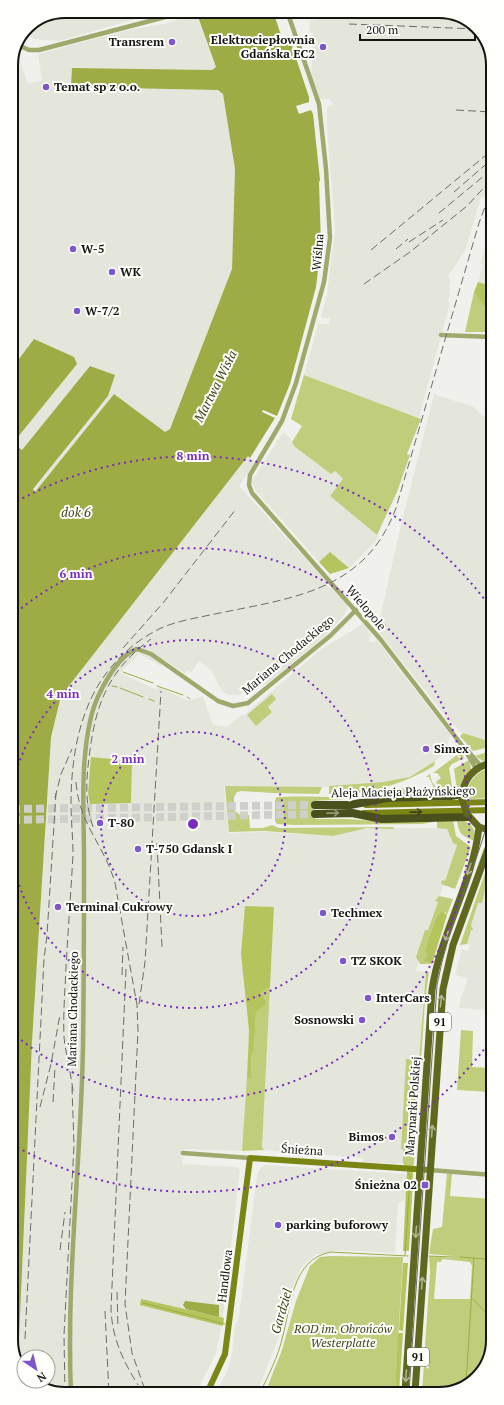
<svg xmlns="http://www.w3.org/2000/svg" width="504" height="1405" viewBox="0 0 504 1405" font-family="'PT Serif',serif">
  <rect width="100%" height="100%" fill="#f0f1ed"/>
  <path fill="#e4e6db" d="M65 11H163L60 41 34 39 24 33 27 27Z
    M293 11H443L472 22 491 51V186L486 197H481L465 251 448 276 451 283 449 287 451 289 449 292 450 295 448 301 450 303 419 418 304 375 318 324H329L330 319 321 317 327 294 335 229 327 128V106H331L332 103 329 99H320L311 74 313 33 309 32 310 22 311 20H317L318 16 294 14Z
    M196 13 216 67 212 70 73 68 72 87 218 90 223 94 235 169 232 269 170 429 165 432 114 394 35 492 32 489 90 366 22 450 12 443 77 364 34 339 12 368 11 62 15 53H17L28 84 42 80 38 54 129 30 168 23Z
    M491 229V273L488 285 478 282 483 265 480 264Z
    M434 394 474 407 483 416 492 419V735L485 740 462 733 447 718 377 630 402 521Z
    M283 432 290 438 295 447 331 474 334 471 343 479 330 496 378 536 376 541 349 568 330 552 319 562 255 490 252 481Z
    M248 456 255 462 239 486 326 581V584L329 588 332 587 348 606 345 614 326 635 268 683 238 695H228L223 692 219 686 212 671 199 661 191 673 187 670 185 674 165 660 161 666 139 654 120 673 155 689 160 688 189 701 203 696 213 725 227 727 241 715H244L320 650 363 624 372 635 369 638V641L374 643 376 639 451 736 449 738 446 753 411 777 399 780 325 787 224 786 229 833 265 832 333 836 367 828H447L453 843 457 845 425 940 416 971 426 972 419 1059H406L401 1148 403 1149V1164L363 1162V1158L264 1150 262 1147 274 907 241 954 249 1031 247 1093 242 1151 184 1149 183 1153 182 1164 237 1167 240 1170 222 1324 216 1353 196 1393 61 1394 30 1381H48V1357H24V1372L18 1362 17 1344 32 1042 51 737 61 696Z
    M492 870V977L485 1010 459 1008 460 1001 468 978 455 975 462 949 468 951 470 945 461 942 485 873Z
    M264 1165 407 1174 406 1199 398 1203 395 1253 337 1250 315 1255 302 1267 291 1290 285 1306 280 1334 257 1393H216L228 1369 232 1354 235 1325 239 1317 257 1175 260 1169Z"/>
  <path fill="#c0cd7b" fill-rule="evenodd" d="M474 292C484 306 491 315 492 332H465Z
    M304 375 421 419 407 454 410 455 397 492 377 535 330 496 343 479 335 471 331 474 295 447 292 442 302 426 291 419Z
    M272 694 276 699 268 707 272 712 256 726 247 715Z
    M463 733 485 740 492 735V741L489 747 473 751 460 736Z
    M462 753 464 758 452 764 449 768 453 792 314 801 315 819H348L374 821 453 820 456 836 471 847 455 889 441 884 442 880 445 881 457 845 453 843 447 829 437 828V821L423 824 294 825 277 824 275 821V800L277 797C317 794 373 804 409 785L411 790 415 788 416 791 422 788 424 792 434 788 429 777H426L430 774 432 782 436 787 438 785 436 782 441 778 437 773H433L457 755 459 759 461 757 458 755Z
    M484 753 492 754V759L483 761 475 756Z
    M469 760 471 769 457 790 454 769Z
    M435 761 434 766C402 785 367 795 329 794V786L383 782 410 777Z
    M492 767V798L466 799C466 782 477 771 492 767Z
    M225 786 322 787 319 794 273 793 241 791 237 792 234 797V810L240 815H249L250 828H263L272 825 279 828 393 827 394 829 367 828 333 836 265 831 229 832Z
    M457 819C471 821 476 828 475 841 462 836 458 834 457 819Z
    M484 848 485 849 449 951 427 1161 438 1006 442 976 448 951Z
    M492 853V872H489L482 903H478L471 925 473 930H471L467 944 460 945Z
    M439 896 453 899 447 915 445 912 436 918 428 939 425 950 427 956 426 962 432 964H420L416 957 425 930H428L438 902 435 901Z
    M426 972H429L425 1002 414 1163 413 1166H405L403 1163V1149H401L406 1059H419Z
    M270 987 262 1147 264 1150 242 1151 247 1078H252L251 1057 254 1050 256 1011 266 1001 261 993Z
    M461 1030 473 1031 472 1067 491 1068 490 1092 457 1090Z
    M447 1174H452L450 1196 493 1199V1340L482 1373 453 1392H422L424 1365 428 1369 429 1367 424 1362 430 1272 429 1256 453 1258V1256L429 1254 433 1229 442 1227ZM442 1259 470 1262 472 1266 470 1299H434L437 1262H441Z
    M331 1256 403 1257 395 1392 265 1393 282 1350 296 1301 310 1266 320 1257Z"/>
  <path fill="#b6c45e" d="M491 273 492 321 487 311 474 292 478 282 488 285Z
    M330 552 349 568 330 574 319 562Z
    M91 757 132 761 131 803 90 804 88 793Z
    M245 906 274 907 270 987 261 993 266 1001 265 1005 256 1012 254 1050 251 1057 252 1078H247L249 1031 241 954Z
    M442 911 447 915 432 964 424 961 427 956 425 950 428 939 436 918Z
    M407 1171H413V1180L409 1251H403Z
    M403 1263H408L403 1331 399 1330Z
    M141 1299 224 1318 223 1326 140 1305Z
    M398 1333H403L399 1392H395Z"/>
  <path fill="#9fab45" d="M196 11H273L284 44 290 40 294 44 292 46 309 97V102L296 106 299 114 311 110 313 114 320 180 319 182 321 245 316 287 290 384 277 416 263 410 262 412 275 418 250 458 248 456 61 696 51 737 32 1042 18 1362 13 1354 12 368 34 339 74 357 77 364 13 443 22 450 90 366 115 375 108 396 33 489 35 492 114 394 165 432 170 429 232 269 235 169 223 94 218 90 71 87 72 68 212 70 216 67Z
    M185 1301 219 1305V1317L186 1309 183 1305Z"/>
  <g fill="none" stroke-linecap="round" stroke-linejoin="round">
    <path stroke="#9fab45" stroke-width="1" d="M123 672 153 683
      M112 686 117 687
      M157 686 183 695
      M120 688 143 697
      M187 697 190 699
      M149 699 154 701
      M405 1255 410 1176 408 1173
      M429 1256 453 1257
      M460 1257 485 1259
      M492 1259H493
      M473 1299 493 1320
      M143 1303 225 1324
      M466 1383 474 1258
      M260 1393C268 1376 278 1357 282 1339 291 1308 291 1259 331 1252L408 1256"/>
    <path stroke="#cfd0cc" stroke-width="8" stroke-dasharray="8 4" stroke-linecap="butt" d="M12 809 315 805
      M12 820 315 814"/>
    <path stroke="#9fa96b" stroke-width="4.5" d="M287 11 319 104 326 169 330 238 324 282 296 383 282 421 250 475 249 485 252 493 381 640 464 748 476 769
      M18 45 29 50H39L188 11
      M441 335 492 337
      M467 750 481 766
      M183 1153 250 1158
      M430 1170 493 1175
      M487 1174 493 1084
      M71 1394C66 1278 81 1162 83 1046 84 983 84 920 84 858 84 810 80 764 91 717 96 696 116 656 137 649L151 654 218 701 233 706 248 703 330 636 356 610"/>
    <path stroke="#7a8514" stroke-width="6" d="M366 805 492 802
      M364 813 492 810
      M207 1393 225 1354 250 1158 430 1170"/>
    <path stroke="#60681f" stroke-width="7" d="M462 799C462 780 474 766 492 763
      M467 814 479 827 492 831
      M405 1392 432 990C440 934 473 883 479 827
      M415 1392 443 989 453 945 492 838"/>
    <path stroke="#49501b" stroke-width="8" d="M315 805H350L387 798 451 796 462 794
      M315 814 352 813 382 819 468 817"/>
    <path stroke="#6c6d6a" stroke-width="1" d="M409 1392 437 985C448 924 476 868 492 808"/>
    <path stroke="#6c6d6a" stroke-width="1" stroke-dasharray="8 4" stroke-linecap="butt" d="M349 24 477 29
      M483 43 487 44
      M456 110 491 112
      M454 192 491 160
      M439 213 491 170
      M409 242 443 220
      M396 249 408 239
      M371 250 491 151
      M364 284 410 252 467 206 491 180
      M123 648 163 603 236 509
      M76 782C79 825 104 844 115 883L137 1005 138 1031 125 1304 132 1353 146 1393
      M55 798 61 774 72 749
      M93 827C85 804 86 782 89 758 95 706 107 671 151 639
      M157 843 162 947
      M126 969 111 1309C112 1338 123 1361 138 1385
      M122 975 123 947
      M139 1004 145 962 161 691
      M73 1091C71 1073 66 1056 64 1037 63 1014 65 991 66 967 68 930 71 892 73 854 73 837 71 821 71 804 71 756 80 702 113 665 126 650 141 638 159 629 176 621 196 618 215 614 291 598 365 592 396 508L479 223 489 196
      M53 1102 55 1067
      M40 1107 51 1064 60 1015
      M60 1250 65 1212
      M117 1292 118 1328
      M105 1311 109 1394
      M25 1339 44 959 47 935 56 793
      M65 1394 64 1335 74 1145 72 1087"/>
    <path stroke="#60681f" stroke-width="7" d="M462 799 467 814"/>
  </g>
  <defs><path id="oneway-shaft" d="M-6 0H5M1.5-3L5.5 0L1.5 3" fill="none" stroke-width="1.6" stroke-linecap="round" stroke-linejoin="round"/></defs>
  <use stroke="#3d4213" href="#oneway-shaft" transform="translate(416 812) rotate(-1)"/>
  <use stroke="#919675" href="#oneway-shaft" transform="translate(333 813) rotate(-1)"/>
  <g stroke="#afb48d">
    <use href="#oneway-shaft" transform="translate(469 869) rotate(108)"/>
    <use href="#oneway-shaft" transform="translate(447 935) rotate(109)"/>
    <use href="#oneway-shaft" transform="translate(441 1001) rotate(-84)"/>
    <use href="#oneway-shaft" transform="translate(432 1131) rotate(-86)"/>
    <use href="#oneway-shaft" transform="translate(416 1232) rotate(94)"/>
    <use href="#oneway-shaft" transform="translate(422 1283) rotate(-86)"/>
    <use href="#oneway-shaft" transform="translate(406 1376) rotate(94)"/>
  </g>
  <g fill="none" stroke="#7b2cbf" stroke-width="2" stroke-dasharray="2 4">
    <circle cx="193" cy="824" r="92"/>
    <path d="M12 789A184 184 0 1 1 12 859"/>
    <path d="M12 616A276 276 0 1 1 14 1034"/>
    <path d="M491 1040A368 368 0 0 1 15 1146M12 504A368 368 0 0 1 491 608"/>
  </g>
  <g fill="#7f55ce" stroke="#fefffb" stroke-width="1.5">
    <circle cx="172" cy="42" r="4"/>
    <circle cx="323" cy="47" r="4"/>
    <circle cx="46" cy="87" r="4"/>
    <circle cx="73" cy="249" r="4"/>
    <circle cx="112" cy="272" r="4"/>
    <circle cx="77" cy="311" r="4"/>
    <circle cx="426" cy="749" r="4"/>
    <circle cx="100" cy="823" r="4"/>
    <circle cx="138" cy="849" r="4"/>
    <circle cx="58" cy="907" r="4"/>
    <circle cx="323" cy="913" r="4"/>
    <circle cx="343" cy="961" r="4"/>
    <circle cx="368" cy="998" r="4"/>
    <circle cx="362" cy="1020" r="4"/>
    <circle cx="392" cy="1137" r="4"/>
    <rect x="421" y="1181" width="8" height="8" rx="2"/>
    <circle cx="278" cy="1225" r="4"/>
  </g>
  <g text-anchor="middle" stroke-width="4" stroke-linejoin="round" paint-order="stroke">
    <g fill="#fefffb" stroke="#5a5b59" stroke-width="1">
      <rect x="429" y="1013" width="22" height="18" rx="3"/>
      <rect x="407" y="1348" width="22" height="18" rx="3"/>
    </g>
    <g font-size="11" font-weight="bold" fill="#141513">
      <text x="440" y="1026">91</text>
      <text x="418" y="1361">91</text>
    </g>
    <g font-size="12" font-weight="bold" fill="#141513" stroke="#fefffb" text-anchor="start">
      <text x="315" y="44" text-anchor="end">Elektrociepłownia<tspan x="315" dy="14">Gdańska EC2</tspan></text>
      <text x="164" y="46" text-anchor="end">Transrem</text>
      <text x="54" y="91">Temat sp z o.o.</text>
      <text x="81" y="253">W-5</text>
      <text x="120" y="276">WK</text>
      <text x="85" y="315">W-7/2</text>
      <text x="434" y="753">Simex</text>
      <text x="108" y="827">T-80</text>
      <text x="146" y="853">T-750 Gdansk I</text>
      <text x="66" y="911">Terminal Cukrowy</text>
      <text x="331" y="917">Techmex</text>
      <text x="351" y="965">TZ SKOK</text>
      <text x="376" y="1002">InterCars</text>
      <text x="354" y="1024" text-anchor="end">Sosnowski</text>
      <text x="384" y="1141" text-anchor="end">Bimos</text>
      <text x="417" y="1189" text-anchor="end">Śnieżna 02</text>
      <text x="286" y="1229">parking buforowy</text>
    </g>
    <g font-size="12" fill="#141513" stroke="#fefffb">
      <text transform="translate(318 252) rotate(-85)" y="4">Wiślna</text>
      <text transform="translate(366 608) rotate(50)" y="4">Wielopole</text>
      <text transform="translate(288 655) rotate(-40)" y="4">Mariana Chodackiego</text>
      <text transform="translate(403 792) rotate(-1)" y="4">Aleja Macieja Płażyńskiego</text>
      <text transform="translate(73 1009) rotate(-89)" y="4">Mariana Chodackiego</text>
      <text transform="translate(413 1106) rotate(-86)" y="4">Marynarki Polskiej</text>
      <text transform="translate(302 1150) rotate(4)" y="4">Śnieżna</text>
      <text transform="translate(225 1276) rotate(-83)" y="4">Handlowa</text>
    </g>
    <g font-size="12" font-style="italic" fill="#3d4218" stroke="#fefffb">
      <text x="343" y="1333">ROD im. Obrońców<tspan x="343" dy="14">Westerplatte</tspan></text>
    </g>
    <g font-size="13" font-style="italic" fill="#3d4218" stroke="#fefffb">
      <text transform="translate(215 386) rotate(-63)" y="5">Martwa Wisła</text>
      <text x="76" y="517">dok 6</text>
      <text transform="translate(281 1311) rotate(-74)" y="5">Gardziel</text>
    </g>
  </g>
  <path d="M0 0H504V1405H0ZM65 18H439A47 47 0 0 1 486 65V1340A47 47 0 0 1 439 1387H65A47 47 0 0 1 18 1340V65A47 47 0 0 1 65 18Z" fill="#fefffb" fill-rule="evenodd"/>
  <path fill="none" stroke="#141513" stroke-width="2" d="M65 18H439A47 47 0 0 1 486 65V1340A47 47 0 0 1 439 1387H65A47 47 0 0 1 18 1340V65A47 47 0 0 1 65 18Z"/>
  <circle cx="193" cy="824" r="6" fill="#7b2cbf" stroke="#fefffb" stroke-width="2"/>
  <g font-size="12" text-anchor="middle" font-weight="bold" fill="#7b2cbf" stroke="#fefffb" stroke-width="4" stroke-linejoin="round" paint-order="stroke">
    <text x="193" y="460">8 min</text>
    <text x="76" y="578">6 min</text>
    <text x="63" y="698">4 min</text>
    <text x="128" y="763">2 min</text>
  </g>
  <g transform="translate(36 1369) rotate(145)"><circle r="19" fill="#fefffb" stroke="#a0a19e"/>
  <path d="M0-3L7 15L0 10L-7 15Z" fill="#7f55ce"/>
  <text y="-6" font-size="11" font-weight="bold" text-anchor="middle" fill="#141513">N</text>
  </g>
  <path d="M360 34v6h115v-6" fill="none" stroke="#141513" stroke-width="2"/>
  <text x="366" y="34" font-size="12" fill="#141513" stroke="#fefffb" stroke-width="3" paint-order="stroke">200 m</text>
</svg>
